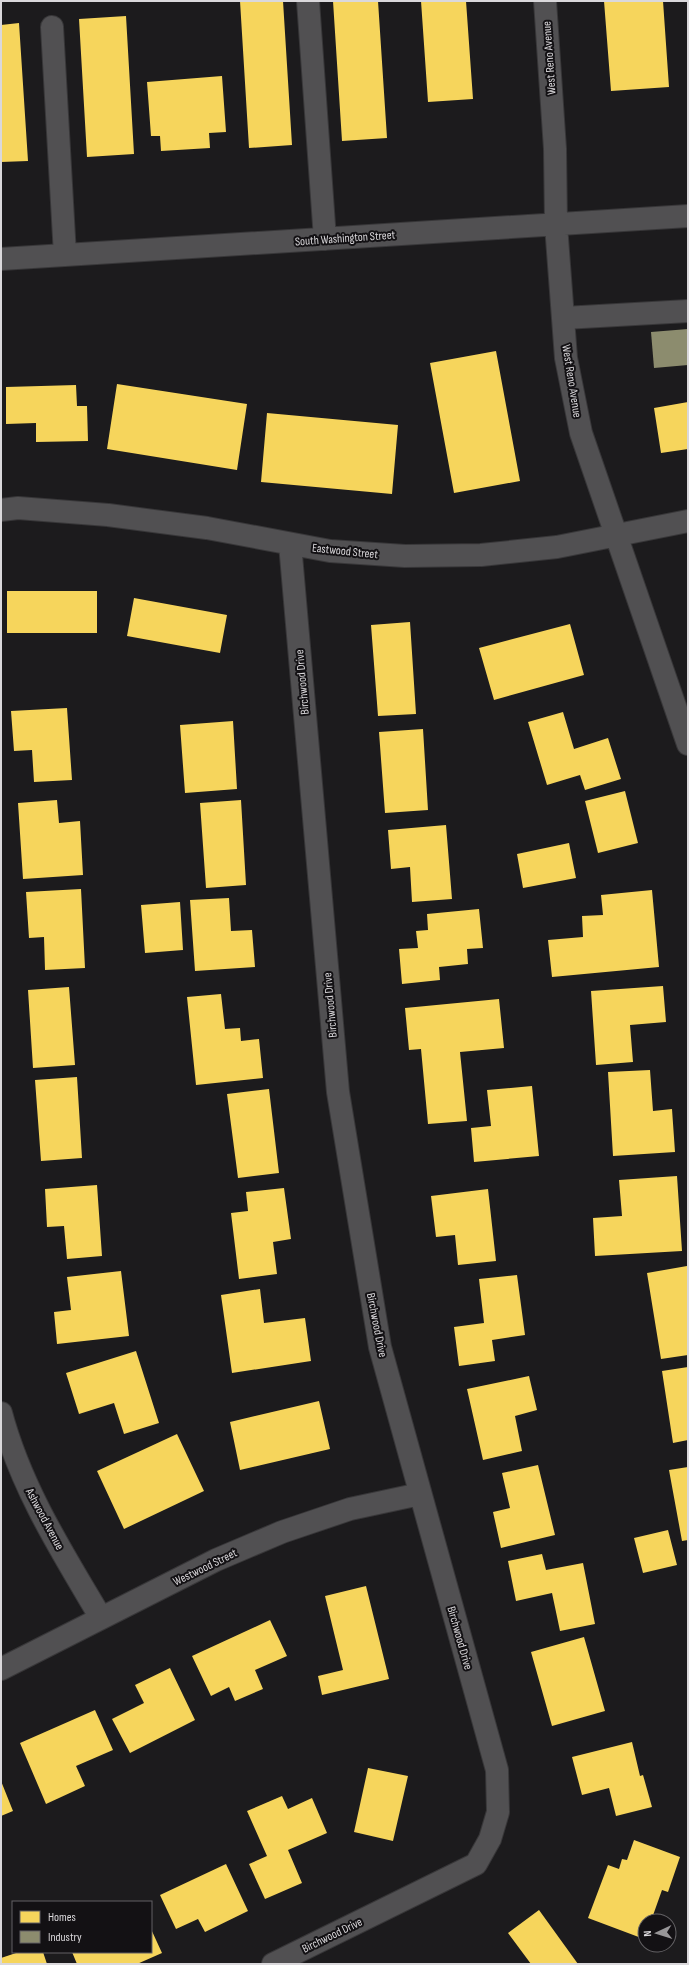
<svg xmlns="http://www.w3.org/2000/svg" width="689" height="1965" viewBox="0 0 689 1965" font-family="'Sofia Sans Condensed',sans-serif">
  <rect width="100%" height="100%" fill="#1c1b1d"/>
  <path fill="#f6d55c" d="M240 1H283L292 145 249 148Z
    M333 1H378L387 138 342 141Z
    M421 1H466L473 99 428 102Z
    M604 1H663L669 87 611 91Z
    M126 16 134 154 87 157 79 19Z
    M19 23 28 161 1 162V25Z
    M222 76 226 132 209 133 210 148 161 151 160 136H151L147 82Z
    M496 351 520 481 454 493 430 363Z
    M117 384 247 404 237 470 107 449Z
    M76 385 77 406H87L88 441 36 442V423L6 424V387Z
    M688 402V449L661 453 654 408Z
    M267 413 398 425 392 494 261 482Z
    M7 591H97V633H7Z
    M134 598 227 615 220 653 127 636Z
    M410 622 416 714 378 716 371 625Z
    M570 624 584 675 494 700 479 648Z
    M67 708 72 780 34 782 32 750 14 751 11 711Z
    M563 712 574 749 608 738 621 779 585 790 580 775 547 785 528 722Z
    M233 721 237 789 185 793 180 725Z
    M423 729 428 810 385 813 379 732Z
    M625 791 638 843 598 853 585 801Z
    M57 800 59 823 80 821 83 875 23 879 18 803Z
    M241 800 246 885 206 888 200 803Z
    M446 825 452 899 412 902 410 867 391 869 388 830Z
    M569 843 576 878 523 888 517 854Z
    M81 889 85 968 45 970 44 937 29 938 26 892Z
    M652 890 659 967 552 977 548 940 583 937 582 916 603 915 601 895Z
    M229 898 231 931 252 930 255 967 195 971 190 900Z
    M180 902 183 950 145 953 141 905Z
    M479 909 483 948 467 949 468 964 439 967 440 980 402 984 399 949 418 948 416 931 428 930 427 914Z
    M663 986 666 1022 630 1025 633 1062 596 1065 591 991Z
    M69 987 75 1065 33 1068 28 990Z
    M221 994 225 1029 240 1028 241 1041 259 1039 263 1078 196 1085 187 997Z
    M499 999 504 1048 460 1052 467 1121 428 1124 421 1049 409 1050 405 1008Z
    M650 1070 653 1111 672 1109 675 1152 613 1156 608 1072Z
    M77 1077 82 1158 41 1161 35 1080Z
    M532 1086 539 1156 474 1162 471 1128 491 1126 487 1090Z
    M269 1089 279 1173 238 1178 227 1094Z
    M677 1176 682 1251 595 1256 593 1218 622 1216 619 1180Z
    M97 1185 102 1256 67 1259 64 1226 47 1227 45 1189Z
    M284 1188 291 1239 273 1242 277 1274 239 1279 231 1213 248 1211 246 1192Z
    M488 1189 496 1261 458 1265 455 1235 436 1237 431 1196Z
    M687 1266 688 1355 661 1359 647 1273Z
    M121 1271 129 1336 57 1344 54 1312 71 1310 67 1277Z
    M517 1275 525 1335 492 1340 495 1361 459 1366 454 1327 484 1323 479 1279Z
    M260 1289 264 1323 305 1318 311 1361 232 1373 221 1295Z
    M136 1351 159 1423 124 1434 114 1403 79 1414 66 1373Z
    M688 1367V1440L673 1443 662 1371Z
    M529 1376 537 1410 515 1416 522 1451 483 1460 467 1389Z
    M319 1401 330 1449 240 1470 230 1422Z
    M177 1434 204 1491 124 1529 97 1471Z
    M538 1465 555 1535 501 1548 493 1512 510 1508 502 1473Z
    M688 1467V1540L682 1541 669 1470Z
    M668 1530 677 1565 643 1573 634 1538Z
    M542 1554 546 1570 583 1563 595 1624 560 1631 552 1593 516 1601 508 1561Z
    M366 1586 389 1679 322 1695 318 1676 343 1670 325 1596Z
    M270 1620 287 1656 255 1670 263 1689 235 1701 229 1687 211 1696 192 1656Z
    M584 1637 605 1711 552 1726 531 1652Z
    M170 1668 195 1720 130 1753 112 1719 144 1703 135 1685Z
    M95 1710 113 1750 76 1766 85 1786 46 1804 20 1743Z
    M632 1742 640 1776 643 1775 652 1807 616 1816 609 1788 582 1795 572 1757Z
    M368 1768 408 1776 393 1841 354 1832Z
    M1 1781 13 1811 1 1816Z
    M282 1796 288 1809 312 1798 327 1833 288 1850 302 1883 265 1899 249 1864 267 1856 247 1811Z
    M634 1840 680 1857 668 1892 662 1890 651 1921H645L644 1939 588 1918 608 1865 619 1869 622 1859 627 1860Z
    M226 1864 248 1911 205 1932 198 1919 176 1929 160 1895Z
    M539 1910 578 1964H531L508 1933Z
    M151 1929 162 1953 137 1964H77L72 1952H151Z
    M19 1952H43L47 1964H1V1958Z"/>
  <path fill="#8c8c6e" d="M688 329V365L654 368 651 332Z"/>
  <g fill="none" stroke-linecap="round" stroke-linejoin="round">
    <g stroke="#383739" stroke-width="24">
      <path id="minor" d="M308 1 325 239
        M545 1 555 149 556 225 566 358 581 433 688 744
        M52 27 65 255
        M1 259 688 216
        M564 318 688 311
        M1 510 18 508 108 515 207 528 330 551 405 556 481 555 557 547 688 521
        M1 1413C21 1488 62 1552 101 1618
        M1 1669 216 1560 282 1532 350 1509 420 1494
        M273 1964 476 1864 490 1839 498 1812 497 1770 380 1347 338 1092 290 544"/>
    </g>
    <use href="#minor" stroke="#515052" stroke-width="22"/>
  </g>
  <g text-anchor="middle" stroke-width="4" stroke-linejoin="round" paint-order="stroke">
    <g font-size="12" fill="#dad8db" stroke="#131114">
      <text transform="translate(549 58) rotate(-94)" y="4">West Reno Avenue</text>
      <text transform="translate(345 238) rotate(-4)" y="4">South Washington Street</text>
      <text transform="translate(572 381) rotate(81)" y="4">West Reno Avenue</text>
      <text transform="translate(345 551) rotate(6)" y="4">Eastwood Street</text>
      <text transform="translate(302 682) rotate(-95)" y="4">Birchwood Drive</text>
      <text transform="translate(330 1005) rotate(-95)" y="4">Birchwood Drive</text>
      <text transform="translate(377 1325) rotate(79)" y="4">Birchwood Drive</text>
      <text transform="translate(45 1519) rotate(62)" y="4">Ashwood Avenue</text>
      <text transform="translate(205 1567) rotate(-26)" y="4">Westwood Street</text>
      <text transform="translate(460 1638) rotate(74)" y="4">Birchwood Drive</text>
      <text transform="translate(332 1935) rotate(-26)" y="4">Birchwood Drive</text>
    </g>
  </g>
  <rect width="689" height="1965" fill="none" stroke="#dad8db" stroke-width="4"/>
  <rect x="12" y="1901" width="140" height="52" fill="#131114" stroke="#636164"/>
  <rect x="20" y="1911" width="20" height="12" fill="#f6d55c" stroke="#636164"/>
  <text x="48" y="1921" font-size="12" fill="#dad8db">Homes</text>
  <rect x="20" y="1931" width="20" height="12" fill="#8c8c6e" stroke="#636164"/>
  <text x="48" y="1941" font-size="12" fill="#dad8db">Industry</text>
  <g transform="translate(657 1933) rotate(266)"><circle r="19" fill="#131114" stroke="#636164"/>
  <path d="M0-3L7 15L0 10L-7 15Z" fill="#989698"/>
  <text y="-6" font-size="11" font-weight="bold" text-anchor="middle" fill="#dad8db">N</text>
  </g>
</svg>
